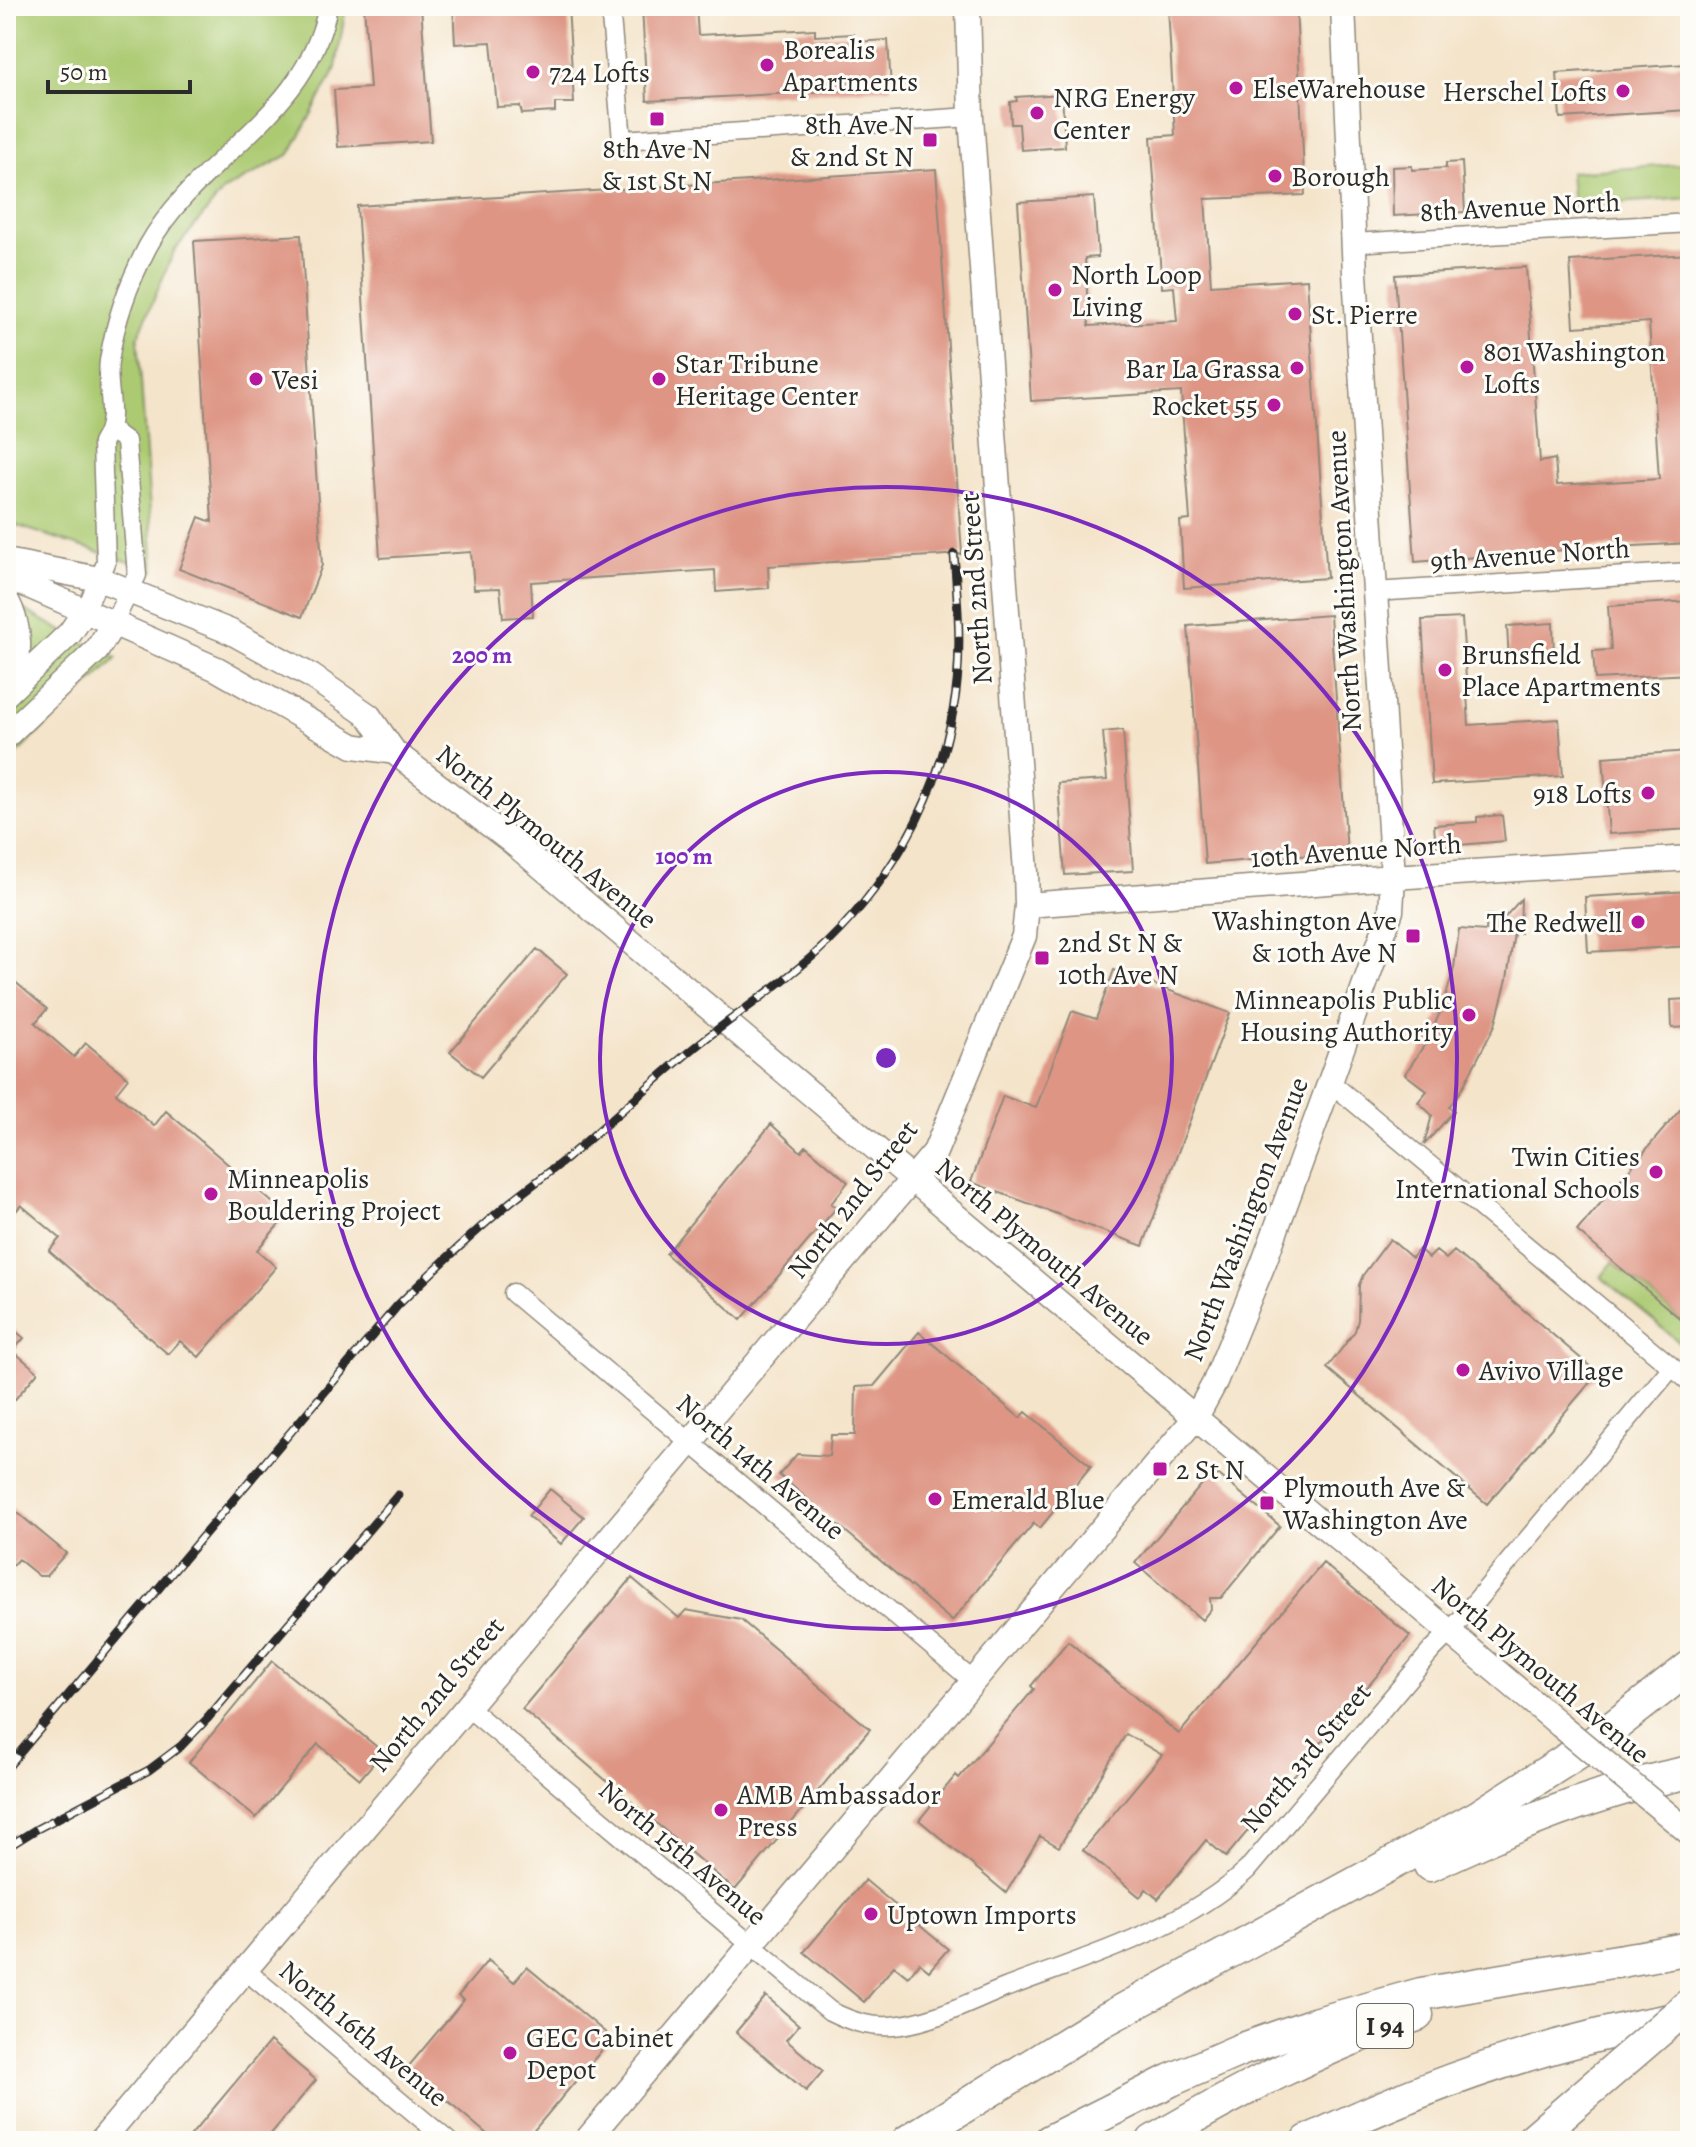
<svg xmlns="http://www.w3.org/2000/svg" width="1696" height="2147" viewBox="0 0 1696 2147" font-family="Alegreya,serif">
  <rect width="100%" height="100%" fill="#fdfcf7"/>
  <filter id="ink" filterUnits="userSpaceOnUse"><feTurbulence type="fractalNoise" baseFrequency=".0125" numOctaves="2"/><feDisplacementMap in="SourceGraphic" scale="16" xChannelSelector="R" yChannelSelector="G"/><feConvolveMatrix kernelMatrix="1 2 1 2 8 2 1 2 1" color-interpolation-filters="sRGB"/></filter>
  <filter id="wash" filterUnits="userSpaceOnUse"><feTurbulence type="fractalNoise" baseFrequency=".006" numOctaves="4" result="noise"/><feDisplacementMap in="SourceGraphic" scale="32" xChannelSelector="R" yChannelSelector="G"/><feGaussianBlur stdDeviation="1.8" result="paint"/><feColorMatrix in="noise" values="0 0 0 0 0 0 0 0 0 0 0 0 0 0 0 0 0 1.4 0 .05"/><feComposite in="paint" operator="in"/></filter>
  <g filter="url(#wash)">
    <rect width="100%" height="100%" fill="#f4e4ca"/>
    <path fill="#acca72" stroke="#6c7a4e" stroke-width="2" d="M6 6H346L336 68 290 154 224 190 174 251 138 337 154 570 6 522Z
      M1690 164V198L1573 206 1570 172Z
      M6 600 97 650 117 658 6 764Z
      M1613 1262 1690 1327V1351L1601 1277Z"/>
    <g id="blocks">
      <path fill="#de9584" d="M364 6H421L431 141 338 147 334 90 370 88Z
        M453 6H568L574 103H555V112L522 114 520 106 497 107 491 42 455 44Z
        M642 6H696L698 35 815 29V36L854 34 855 42 888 40 891 88 647 101Z
        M1168 6H1296L1305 195 1205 199 1211 285 1307 279 1327 578 1184 588 1180 521 1190 520 1181 392 1031 401 1018 202 1094 197 1098 257 1085 258 1089 326 1177 321 1174 287 1162 288 1151 137 1175 135Z
        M1686 64 1689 110 1560 118 1557 73Z
        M1062 94 1065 147 1021 150 1019 124H1011L1010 102 1017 101 1016 97Z
        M1462 162 1465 212 1393 216 1392 167 1412 166V170L1446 168V163Z
        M936 169 962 554 768 566 769 588 716 592 715 570 531 582 533 616 503 618 500 588 474 589 471 552 380 558 357 206Z
        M301 235 322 565 302 617 179 569 199 517 212 522 194 241Z
        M1690 254V543L1578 549 1415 562 1395 275 1526 267 1540 462 1555 459 1557 485 1659 479 1649 322 1574 327 1570 261Z
        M1690 601V674L1595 679 1593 651 1611 650 1608 606Z
        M1330 615 1347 852 1205 864 1188 626Z
        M1462 618 1469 725 1559 719 1563 776 1432 784 1422 620Z
        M1553 623 1554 659 1509 662 1507 626Z
        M1123 730 1133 871 1065 875 1058 783 1107 780 1103 732Z
        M1690 751V829L1609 834 1603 757Z
        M1502 815 1505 841 1436 847 1434 825 1477 822V817Z
        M1690 891V946L1588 952 1585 897Z
        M1521 899 1520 933H1514L1507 979 1495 1025 1463 1087 1449 1107 1454 1111 1424 1145 1432 1115 1418 1102 1427 1091 1405 1074 1427 1041 1443 1006 1454 968 1459 929 1486 931 1487 915 1505 917Z
        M537 949 567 974 481 1077 450 1052Z
        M1114 970 1230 1013 1143 1246 971 1182 1003 1096 1036 1108 1072 1011 1096 1019Z
        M6 974 47 1009 35 1023 74 1057 86 1043 128 1078 116 1093 154 1126 166 1111 287 1215 257 1250 276 1267 199 1357 180 1341 168 1354 49 1251 60 1238 21 1205 6 1223Z
        M1690 999V1027L1672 1028 1671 1000Z
        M1690 1098V1327L1577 1231Z
        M771 1124 801 1152 806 1146 848 1182 831 1204 837 1207 741 1320 666 1254Z
        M1390 1239 1412 1258 1419 1249 1429 1258 1436 1251 1446 1259 1454 1251 1598 1373 1487 1504 1327 1368 1355 1331 1358 1320 1359 1285 1363 1275Z
        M6 1323 24 1338 13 1351 38 1372 6 1410Z
        M919 1332 1020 1418 1026 1412 1091 1466 1040 1528 1034 1523 952 1621 779 1475 797 1454 829 1456 831 1435H855L856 1387 874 1386Z
        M1219 1475 1280 1526 1221 1598H1210L1211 1609 1202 1620 1135 1563 1209 1476Z
        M550 1489 584 1517 561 1544 528 1516Z
        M6 1503 66 1553 46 1576H39L18 1559 6 1573Z
        M1323 1563 1410 1636 1226 1857 1206 1840 1158 1899 1146 1889 1140 1897 1083 1850 1162 1755 1126 1734 1059 1847 1040 1836 1006 1893 919 1820 956 1775 959 1778 1034 1689 1031 1686 1068 1641 1179 1734Z
        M632 1578 679 1618 686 1610 741 1620 870 1729 735 1890 522 1709Z
        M272 1661 383 1752 360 1779 318 1744 256 1818 189 1762Z
        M865 1880 948 1949 929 1971 919 1963 908 1977 894 1966 864 2002 804 1952Z
        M488 1960 514 1982 527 1967 612 2038 525 2141H495L408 2067 464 2000 458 1996Z
        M766 1996 799 2025 786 2040 823 2071 806 2091 736 2032Z
        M270 2041 316 2080 265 2141H186Z"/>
    </g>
  </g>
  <g filter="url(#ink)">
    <use href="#blocks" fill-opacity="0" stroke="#90887a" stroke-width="2"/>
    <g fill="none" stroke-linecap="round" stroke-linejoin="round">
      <g stroke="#90887a" stroke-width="21">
        <path id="street" d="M610 6 622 140 971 117
          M1353 243 1690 223
          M111 430 126 441 137 575 113 624
          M1374 592 1690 572
          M85 611 106 563 102 443C120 417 105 390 109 361 115 321 129 282 148 246 198 155 307 118 328 6
          M1330 1082 1690 1382
          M513 1293 973 1681
          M466 1706 830 2011C854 2023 874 2029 901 2025 937 2020 972 2001 1005 1988 1087 1957 1181 1930 1247 1870L1432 1650 1450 1632 1672 1367
          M244 1969 448 2141"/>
      </g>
      <g stroke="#90887a" stroke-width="27">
        <path id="secondary" d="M6 561 99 579 231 632 311 676 369 716 394 752 511 841 1560 1725
          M6 576 217 669 353 746 394 752
          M6 599C22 629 21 656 10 688
          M6 694 70 633 85 611
          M6 736 97 650 113 624
          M1027 905 1393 877 1690 858
          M101 2141 935 1152 1024 936 1027 905 1026 872 971 117 968 6
          M586 2141 1196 1417 1214 1384 1264 1262 1330 1082 1391 911 1393 877 1355 274 1343 6"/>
      </g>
      <g stroke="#90887a" stroke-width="35">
        <path id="highway" d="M1430 1865C1513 1826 1600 1790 1690 1772
          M1616 1962 1690 1948
          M908 2141 1101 2022 1479 1816 1594 1742 1690 1667
          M1050 2141 1171 2080 1240 2050 1314 2024 1421 1994 1635 1958
          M1153 2141C1237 2092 1324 2045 1417 2015
          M1308 2141C1425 2084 1552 2041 1680 2018"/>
      </g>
      <use href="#street" stroke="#fff" stroke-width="18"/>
      <use href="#secondary" stroke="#fff" stroke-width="24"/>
      <use href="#highway" stroke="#fff" stroke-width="32"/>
      <g stroke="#2b2b2b" stroke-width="9">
        <path id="rail" d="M6 1769 398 1305C436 1268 474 1232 514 1199 532 1185 550 1172 567 1158 612 1120 654 1080 700 1043 738 1013 779 986 815 954 885 891 936 805 953 711 963 660 958 606 954 554
          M6 1848 35 1830 149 1770 181 1746 207 1719 398 1495"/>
      </g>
      <use href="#rail" stroke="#fdfcf7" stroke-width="6" stroke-dasharray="18" stroke-linecap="butt"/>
      <g stroke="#90887a" stroke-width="27" stroke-linecap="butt">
        <path id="secondary-bridge" d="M1560 1725 1690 1833"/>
      </g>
      <g stroke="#90887a" stroke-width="35" stroke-linecap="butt">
        <path id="highway-bridge" d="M1531 2141 1690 2004"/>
      </g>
      <use href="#secondary-bridge" stroke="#fff" stroke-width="24"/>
      <use href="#highway-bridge" stroke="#fff" stroke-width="32"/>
    </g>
  </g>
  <g fill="none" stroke="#7b2cbf" stroke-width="4">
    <circle cx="886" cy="1058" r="286"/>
    <circle cx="886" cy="1058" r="571"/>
  </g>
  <g fill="#b5179e" stroke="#fdfcf7" stroke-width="3">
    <circle cx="767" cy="65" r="8"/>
    <circle cx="533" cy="72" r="8"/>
    <circle cx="1236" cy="88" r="8"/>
    <circle cx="1623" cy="91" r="8"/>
    <circle cx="1037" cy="113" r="8"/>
    <rect x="649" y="111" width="16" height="16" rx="4"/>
    <rect x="922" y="132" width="16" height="16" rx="4"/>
    <circle cx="1275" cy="176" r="8"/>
    <circle cx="1055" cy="290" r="8"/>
    <circle cx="1295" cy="314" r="8"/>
    <circle cx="1467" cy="367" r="8"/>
    <circle cx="1297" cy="368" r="8"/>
    <circle cx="256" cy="379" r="8"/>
    <circle cx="659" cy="379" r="8"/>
    <circle cx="1274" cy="405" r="8"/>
    <circle cx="1445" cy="670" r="8"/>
    <circle cx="1648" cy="793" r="8"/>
    <circle cx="1638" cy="922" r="8"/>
    <rect x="1405" y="928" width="16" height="16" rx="4"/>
    <rect x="1034" y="950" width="16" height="16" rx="4"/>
    <circle cx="1469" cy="1015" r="8"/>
    <circle cx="1656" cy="1172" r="8"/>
    <circle cx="211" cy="1194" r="8"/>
    <circle cx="1463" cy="1370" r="8"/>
    <rect x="1152" y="1461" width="16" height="16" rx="4"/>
    <circle cx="935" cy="1499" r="8"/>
    <rect x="1259" y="1495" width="16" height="16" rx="4"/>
    <circle cx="721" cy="1810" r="8"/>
    <circle cx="871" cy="1914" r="8"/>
    <circle cx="510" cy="2053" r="8"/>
  </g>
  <g text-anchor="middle" stroke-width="6" stroke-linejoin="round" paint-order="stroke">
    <rect fill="#fdfcf7" stroke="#6a6a68" stroke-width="2" x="1357" y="2004" width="56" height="44" rx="6"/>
    <g font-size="26" font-weight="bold" fill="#2b2b2b">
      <text x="1385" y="2035">I 94</text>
    </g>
    <g font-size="28" fill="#2b2b2b" stroke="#fdfcf7" text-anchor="start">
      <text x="783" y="59">Borealis<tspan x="783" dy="32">Apartments</tspan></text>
      <text x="549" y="82">724 Lofts</text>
      <text x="1252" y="98">ElseWarehouse</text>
      <text x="1607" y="101" text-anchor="end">Herschel Lofts</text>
      <text x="1053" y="107">NRG Energy<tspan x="1053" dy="32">Center</tspan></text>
      <text x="914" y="134" text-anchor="end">8th Ave N<tspan x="914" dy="32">&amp; 2nd St N</tspan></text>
      <text x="657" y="158" text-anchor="middle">8th Ave N<tspan x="657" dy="32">&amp; 1st St N</tspan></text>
      <text x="1291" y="186">Borough</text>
      <text x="1071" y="284">North Loop<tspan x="1071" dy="32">Living</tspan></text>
      <text x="1311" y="324">St. Pierre</text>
      <text x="1483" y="361">801 Washington<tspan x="1483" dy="32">Lofts</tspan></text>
      <text x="675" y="373">Star Tribune<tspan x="675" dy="32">Heritage Center</tspan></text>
      <text x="1281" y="378" text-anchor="end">Bar La Grassa</text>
      <text x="272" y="389">Vesi</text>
      <text x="1258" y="415" text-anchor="end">Rocket 55</text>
      <text x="1461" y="664">Brunsfield<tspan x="1461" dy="32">Place Apartments</tspan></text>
      <text x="1632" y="803" text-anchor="end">918 Lofts</text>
      <text x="1397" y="930" text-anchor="end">Washington Ave<tspan x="1397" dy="32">&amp; 10th Ave N</tspan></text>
      <text x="1622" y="932" text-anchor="end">The Redwell</text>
      <text x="1058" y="952">2nd St N &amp;<tspan x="1058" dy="32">10th Ave N</tspan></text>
      <text x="1453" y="1009" text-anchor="end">Minneapolis Public<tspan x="1453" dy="32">Housing Authority</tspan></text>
      <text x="1640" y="1166" text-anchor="end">Twin Cities<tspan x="1640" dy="32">International Schools</tspan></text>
      <text x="227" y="1188">Minneapolis<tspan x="227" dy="32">Bouldering Project</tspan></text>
      <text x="1479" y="1380">Avivo Village</text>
      <text x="1176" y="1479">2 St N</text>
      <text x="1283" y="1497">Plymouth Ave &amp;<tspan x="1283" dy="32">Washington Ave</tspan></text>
      <text x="951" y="1509">Emerald Blue</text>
      <text x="737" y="1804">AMB Ambassador<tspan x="737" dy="32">Press</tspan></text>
      <text x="887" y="1924">Uptown Imports</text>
      <text x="526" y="2047">GEC Cabinet<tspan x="526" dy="32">Depot</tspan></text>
    </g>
    <g font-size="28" fill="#2b2b2b" stroke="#fdfcf7">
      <text transform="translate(1520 206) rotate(-3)" y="10">8th Avenue North</text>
      <text transform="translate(1530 554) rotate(-4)" y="10">9th Avenue North</text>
      <text transform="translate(1343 581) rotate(-93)" y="10">North Washington Avenue</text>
      <text transform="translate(975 589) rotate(-94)" y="10">North 2nd Street</text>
      <text transform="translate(547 836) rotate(39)" y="10">North Plymouth Avenue</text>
      <text transform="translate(1356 850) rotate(-4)" y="10">10th Avenue North</text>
      <text transform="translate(852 1199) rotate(-52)" y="10">North 2nd Street</text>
      <text transform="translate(1245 1219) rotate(-69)" y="10">North Washington Avenue</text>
      <text transform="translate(1045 1251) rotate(40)" y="10">North Plymouth Avenue</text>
      <text transform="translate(761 1466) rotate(40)" y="10">North 14th Avenue</text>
      <text transform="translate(1541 1669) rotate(40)" y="10">North Plymouth Avenue</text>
      <text transform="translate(436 1694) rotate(-50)" y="10">North 2nd Street</text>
      <text transform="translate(1305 1757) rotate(-50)" y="10">North 3rd Street</text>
      <text transform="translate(683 1852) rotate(40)" y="10">North 15th Avenue</text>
      <text transform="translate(364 2033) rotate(40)" y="10">North 16th Avenue</text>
    </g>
  </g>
  <circle cx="886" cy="1058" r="12" fill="#7b2cbf" stroke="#fdfcf7" stroke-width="4"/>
  <g font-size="24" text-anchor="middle" font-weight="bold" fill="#7b2cbf" stroke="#fdfcf7" stroke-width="6" stroke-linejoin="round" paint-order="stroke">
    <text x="482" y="663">200 m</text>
    <text x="684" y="864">100 m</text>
  </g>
  <rect width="1696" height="2147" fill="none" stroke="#fdfcf7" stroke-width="32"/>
  <path d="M48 80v12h142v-12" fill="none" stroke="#2b2b2b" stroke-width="4"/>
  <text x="60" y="80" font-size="24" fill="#2b2b2b" stroke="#fdfcf7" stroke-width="6" paint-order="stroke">50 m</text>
</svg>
